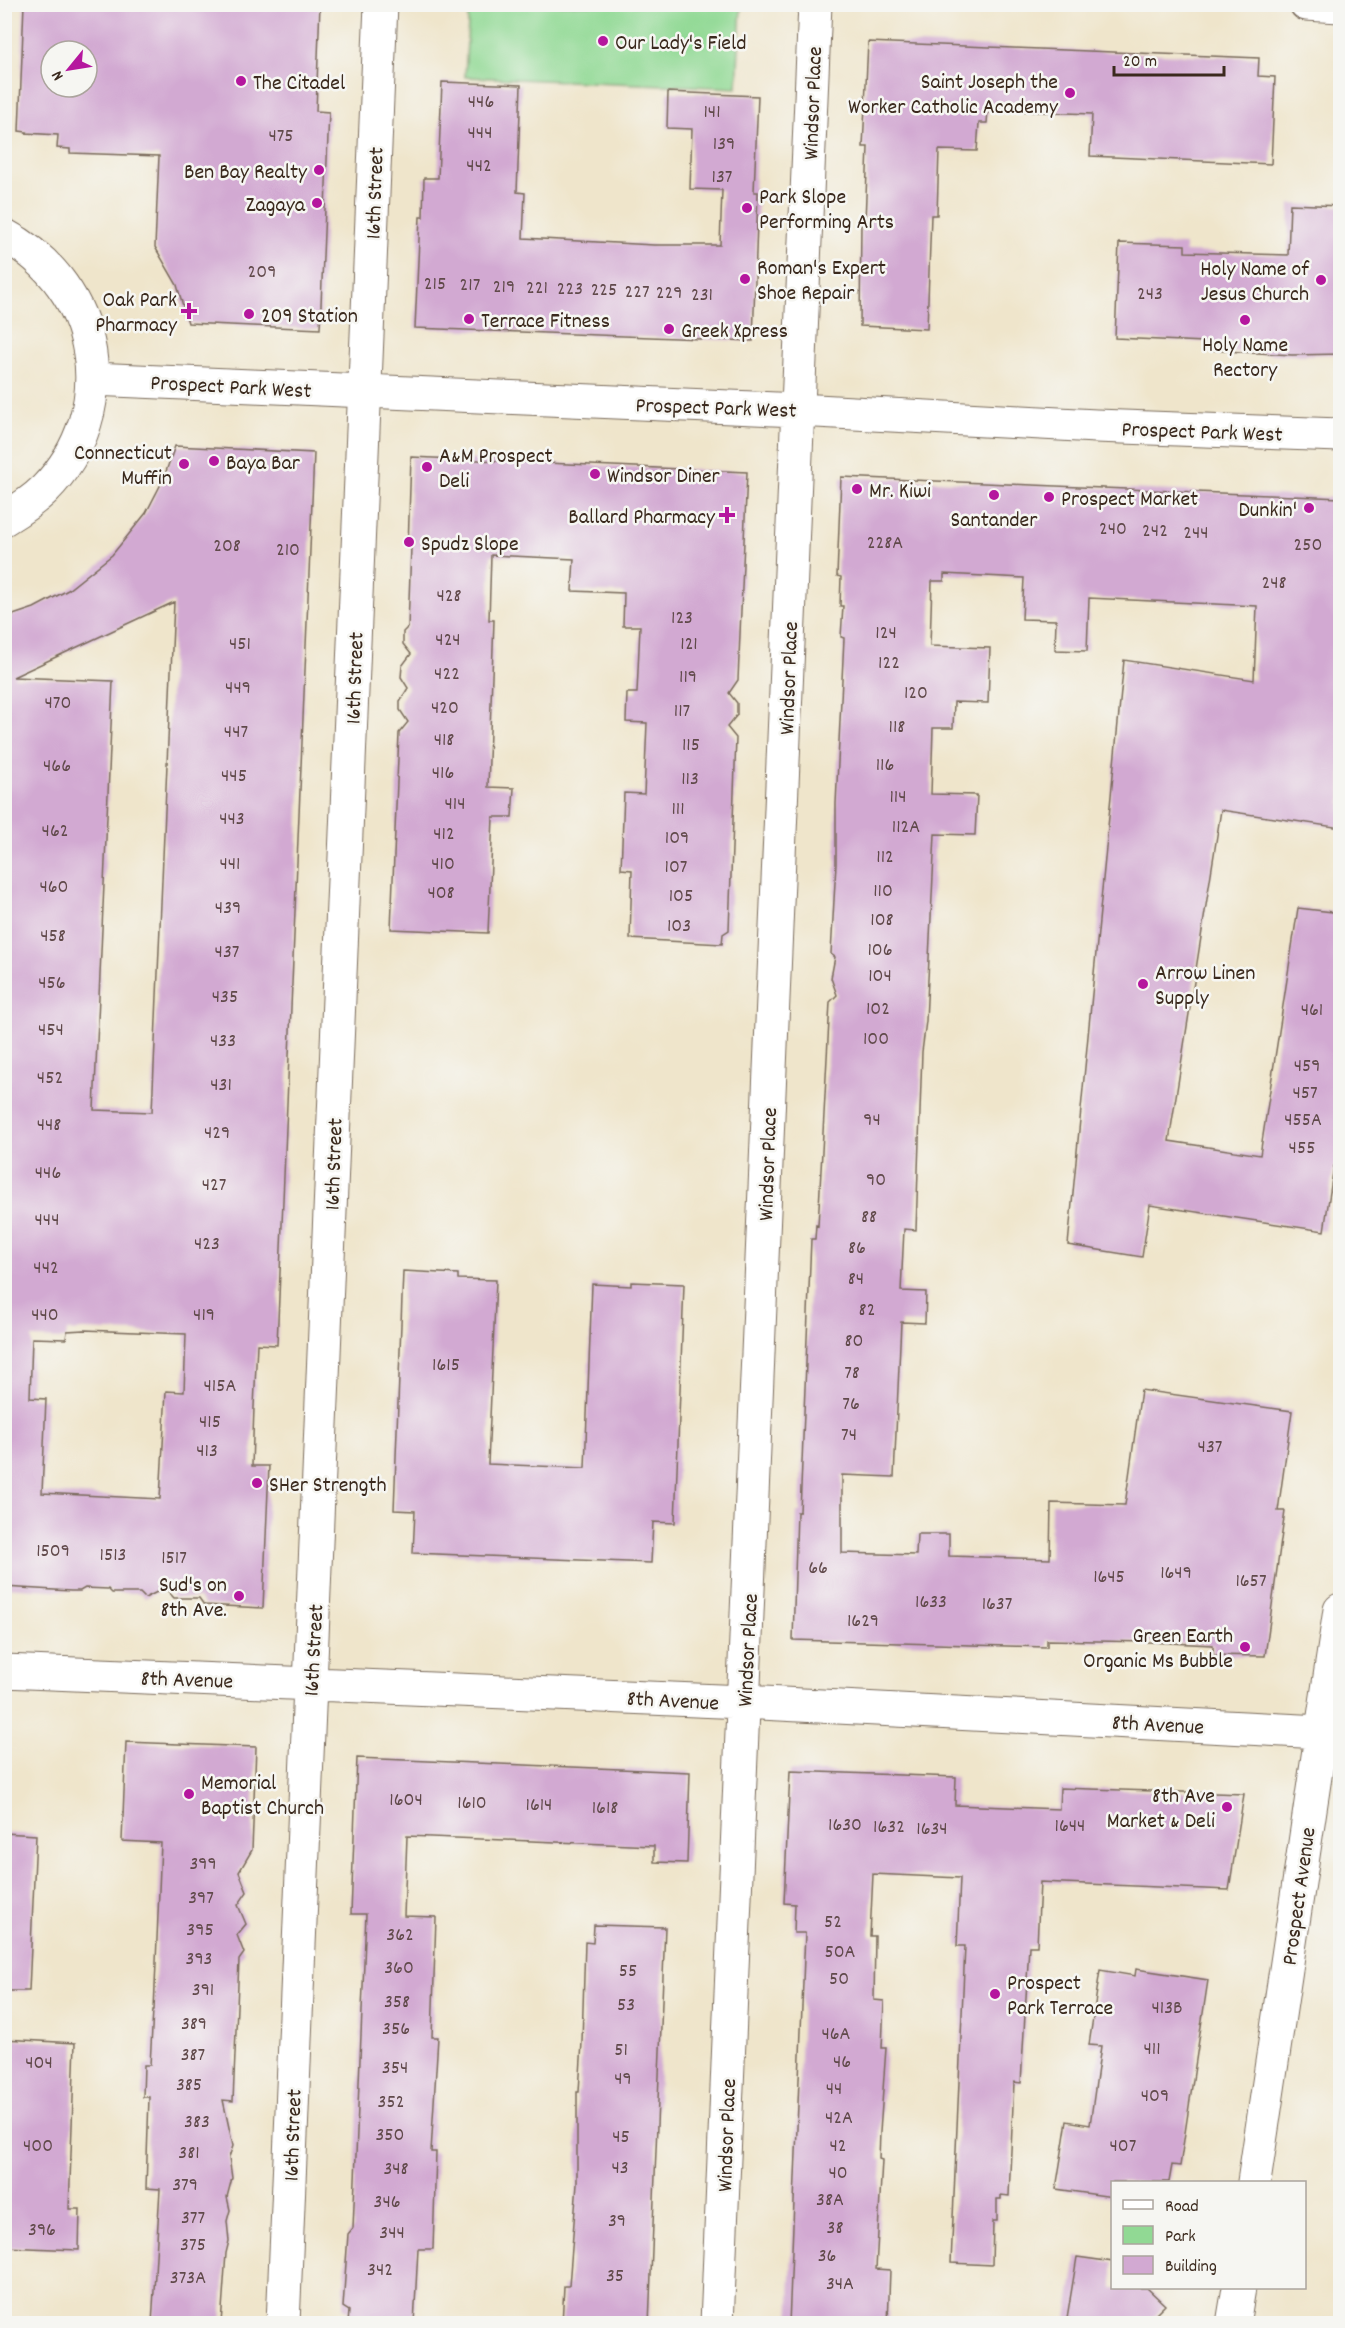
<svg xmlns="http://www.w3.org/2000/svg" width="1345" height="2328" viewBox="0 0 1345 2328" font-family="Dekko,sans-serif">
  <rect width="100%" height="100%" fill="#f6f6f2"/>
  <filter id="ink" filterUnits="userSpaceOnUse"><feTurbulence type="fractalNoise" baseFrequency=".0167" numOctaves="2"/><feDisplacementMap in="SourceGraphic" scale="12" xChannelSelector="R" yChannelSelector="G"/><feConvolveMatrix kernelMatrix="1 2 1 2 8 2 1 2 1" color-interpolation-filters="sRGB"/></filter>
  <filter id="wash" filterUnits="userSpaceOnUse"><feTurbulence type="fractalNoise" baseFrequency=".008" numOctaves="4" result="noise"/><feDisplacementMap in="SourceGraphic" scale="24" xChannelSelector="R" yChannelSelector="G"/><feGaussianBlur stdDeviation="1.35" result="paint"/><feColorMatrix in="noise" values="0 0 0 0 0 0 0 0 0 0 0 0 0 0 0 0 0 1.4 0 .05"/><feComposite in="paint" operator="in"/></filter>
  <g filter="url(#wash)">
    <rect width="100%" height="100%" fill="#efe5cb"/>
    <path fill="#91d994" stroke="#668259" stroke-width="1.5" d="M469 5H741L737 88 465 77Z"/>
    <g id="blocks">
      <path fill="#d2a9d2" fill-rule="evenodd" d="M24 4H320L316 111 329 112 320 329 188 323 177 285 155 247 159 156 70 153V149L57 148 58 135 26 133 27 132 19 131ZM51 51H87V87H51Z
        M868 42 1259 58 1258 76 1275 77 1271 164 1090 156 1092 114 988 110 987 123H979L977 151 939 150 937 215H931L927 329 860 326 861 221H865L868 147H863Z
        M442 82 521 85 517 192 525 193 523 238 654 245H720L722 190 690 189 692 129 667 128 668 92 758 96 754 192H758L753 341 415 328 420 217H423L424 178H438Z
        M1290 204 1341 206V354L1292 355 1209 350V345H1205V342L1115 338 1119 243 1185 245V252L1288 255Z
        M175 446 314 453 277 1345 257 1344 254 1407 252 1466H269L263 1608 204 1605 199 1598H174L165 1588 145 1598 140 1593H112L108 1589 85 1588 80 1591H71L4 1587V618L34 608 68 590 112 555 146 513 163 480ZM174 602 152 1112 94 1110 113 681 13 677ZM84 1330 186 1334 184 1392 166 1391 160 1499 42 1493 46 1399 30 1398 32 1338 66 1339 67 1331Z
        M411 457 747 472 738 680 729 693 737 703V715L727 727 736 738 729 930 723 934 722 944 630 939 632 870 621 869 624 793 644 794 647 723 626 722 627 693H637L640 626H623L624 593 572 591 574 559 491 555 489 620H494L488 787 514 788 512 817H493L488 933 391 929 399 733 408 722 400 710V701L408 688 401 677 402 666 411 654 403 644V632L408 627 411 547H408Z
        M841 477 1341 498V828L1221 810 1169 1141 1260 1155 1298 908 1341 913V1167L1334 1166 1324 1231 1150 1205 1142 1257 1068 1245 1124 660 1254 680 1257 606 1089 598 1087 651 1055 650 1056 620 1022 619 1024 578 944 574V581H932L930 646 990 648 988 703 954 702 953 728H933L931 794 977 795 975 835 935 834 926 1021 922 1052 916 1230 904 1229 901 1291 926 1292 925 1323 901 1322 894 1477 842 1475V1553L916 1555 917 1534H949V1556L1050 1559 1051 1503 1125 1505 1141 1390 1292 1411 1278 1511H1285L1265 1656 1213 1655V1645L1148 1642 1047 1640V1647L793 1640 797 1512H800L811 1239H815L816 1225 818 1226 830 1002 837 995 831 978 835 957 831 954 836 864V804L844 638 841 637 843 606H840L841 577 837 576Z
        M403 1271 458 1274V1279L496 1280 488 1464 585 1468 592 1284 631 1286V1282L684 1284 675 1523 653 1522 651 1563 413 1553 415 1511 394 1510Z
        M126 1742 256 1747 252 1850 239 1872 247 1892 238 1905 246 1924 237 1935 244 1953 239 1960 233 2101 223 2100 233 2146 229 2157 232 2178 227 2197 230 2210 227 2221 229 2241 226 2253 221 2324H152L160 2189 146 2188 149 2097H143L144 2065H150L153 2010H154L161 1843 122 1841Z
        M357 1758 690 1772 687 1863 654 1862V1846L407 1836 404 1916 436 1917 432 2037H438L431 2152H436L433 2249H418L414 2324H348L349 2311 343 2307 348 2234 353 2228 366 1914H351Z
        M790 1771 956 1777 955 1805 1059 1809 1060 1788 1244 1794 1229 1890 1040 1882 1037 1946H1029L1021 2083 1014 2082 1009 2196 1001 2195V2199H997V2221H993L992 2265 951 2263 965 1946H957L960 1878 873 1874 870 1936H875L874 2000 884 2001 882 2048H886L880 2132 879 2159 882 2160 876 2269 890 2270 888 2324H789L805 1933H794L795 1904 784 1903Z
        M4 1833 36 1835 29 1991H4Z
        M594 1925 665 1927 649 2324H562L564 2286H569L577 2184V2092H579L582 2042 585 1942 593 1943Z
        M1136 1969 1208 1980 1180 2166 1172 2165 1169 2182H1113V2197L1056 2189 1067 2121 1090 2125 1101 2046 1089 2045 1100 1970 1135 1976Z
        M4 2039 75 2043 69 2209H80L79 2250 4 2247Z
        M1077 2257 1113 2262V2288H1147L1165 2305 1146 2324H1068L1069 2318H1067Z"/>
    </g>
  </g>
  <g filter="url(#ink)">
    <use href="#blocks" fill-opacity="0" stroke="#7a6b5b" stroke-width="1.5"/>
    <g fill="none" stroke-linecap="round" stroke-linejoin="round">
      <g stroke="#7a6b5b" stroke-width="35">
        <path id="minor" d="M1306 4 1340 6
          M4 235C101 286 122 411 45 489 33 501 19 510 4 519
          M92 379 798 410 1096 426 1340 435
          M4 1671 743 1702 1321 1732 1340 1735
          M1254 2182 1340 1610
          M283 2324 381 4
          M717 2324 815 4
          M1233 2324 1239 2288"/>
      </g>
      <use href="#minor" stroke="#fff" stroke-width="33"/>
    </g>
  </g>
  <g fill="#b5179e" stroke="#f6f6f2" stroke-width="2">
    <circle cx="603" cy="41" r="6"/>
    <circle cx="241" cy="81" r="6"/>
    <circle cx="1070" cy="93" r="6"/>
    <circle cx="319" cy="170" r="6"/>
    <circle cx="317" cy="203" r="6"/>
    <circle cx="747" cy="208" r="6"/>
    <circle cx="745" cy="279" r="6"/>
    <circle cx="1321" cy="280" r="6"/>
    <path d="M186 302h6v6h6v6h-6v6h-6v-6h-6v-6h6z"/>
    <circle cx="249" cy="314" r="6"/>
    <circle cx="469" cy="319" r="6"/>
    <circle cx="1245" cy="320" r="6"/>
    <circle cx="669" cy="329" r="6"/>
    <circle cx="214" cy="461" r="6"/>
    <circle cx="184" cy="464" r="6"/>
    <circle cx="427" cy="467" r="6"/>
    <circle cx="595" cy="474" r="6"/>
    <circle cx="857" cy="489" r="6"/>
    <circle cx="994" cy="495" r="6"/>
    <circle cx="1049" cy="497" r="6"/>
    <circle cx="1309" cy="508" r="6"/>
    <path d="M724 506h6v6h6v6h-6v6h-6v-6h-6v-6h6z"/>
    <circle cx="409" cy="542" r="6"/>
    <circle cx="1143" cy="984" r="6"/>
    <circle cx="257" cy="1483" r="6"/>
    <circle cx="239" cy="1596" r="6"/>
    <circle cx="1245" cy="1647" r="6"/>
    <circle cx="189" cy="1794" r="6"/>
    <circle cx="1227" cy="1807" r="6"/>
    <circle cx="995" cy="1994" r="6"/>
  </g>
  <g text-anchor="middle" stroke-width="5" stroke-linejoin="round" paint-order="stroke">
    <g font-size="20" fill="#614a4b">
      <text x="481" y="107">446</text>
      <text x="712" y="117">141</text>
      <text x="480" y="138">444</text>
      <text x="281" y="141">475</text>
      <text x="724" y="149">139</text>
      <text x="479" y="171">442</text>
      <text x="722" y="182">137</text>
      <text x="262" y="277">209</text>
      <text x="435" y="289">215</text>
      <text x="470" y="290">217</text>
      <text x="504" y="292">219</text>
      <text x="537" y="293">221</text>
      <text x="570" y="294">223</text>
      <text x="604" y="295">225</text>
      <text x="637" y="297">227</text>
      <text x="669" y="298">229</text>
      <text x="1150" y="299">243</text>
      <text x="702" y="300">231</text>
      <text x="1113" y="534">240</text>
      <text x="1155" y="536">242</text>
      <text x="1196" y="538">244</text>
      <text x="885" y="548">228A</text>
      <text x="1308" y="550">250</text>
      <text x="227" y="551">208</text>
      <text x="288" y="555">210</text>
      <text x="1274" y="588">248</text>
      <text x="449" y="601">428</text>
      <text x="682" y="623">123</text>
      <text x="886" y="638">124</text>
      <text x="448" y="645">424</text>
      <text x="240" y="649">451</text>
      <text x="689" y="649">121</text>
      <text x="889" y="668">122</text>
      <text x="447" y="679">422</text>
      <text x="688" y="682">119</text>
      <text x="238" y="693">449</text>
      <text x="916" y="698">120</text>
      <text x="58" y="708">470</text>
      <text x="445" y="713">420</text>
      <text x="682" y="716">117</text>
      <text x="897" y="732">118</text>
      <text x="236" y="737">447</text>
      <text x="444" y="745">418</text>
      <text x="691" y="750">115</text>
      <text x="885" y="770">116</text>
      <text x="57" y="771">466</text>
      <text x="443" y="778">416</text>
      <text x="234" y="781">445</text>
      <text x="690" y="784">113</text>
      <text x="898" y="802">114</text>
      <text x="455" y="809">414</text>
      <text x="678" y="814">111</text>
      <text x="232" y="824">443</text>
      <text x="906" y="832">112A</text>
      <text x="55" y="836">462</text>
      <text x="444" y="839">412</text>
      <text x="677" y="843">109</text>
      <text x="885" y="862">112</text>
      <text x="230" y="869">441</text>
      <text x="443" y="869">410</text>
      <text x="676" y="872">107</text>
      <text x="54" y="892">460</text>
      <text x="883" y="896">110</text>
      <text x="441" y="898">408</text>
      <text x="681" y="901">105</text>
      <text x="228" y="913">439</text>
      <text x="882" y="925">108</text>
      <text x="679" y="931">103</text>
      <text x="53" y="941">458</text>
      <text x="880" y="955">106</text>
      <text x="227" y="957">437</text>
      <text x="880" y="981">104</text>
      <text x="52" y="988">456</text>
      <text x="225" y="1002">435</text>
      <text x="878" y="1014">102</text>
      <text x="1312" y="1015">461</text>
      <text x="51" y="1035">454</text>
      <text x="876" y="1044">100</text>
      <text x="223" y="1046">433</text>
      <text x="1307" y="1071">459</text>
      <text x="50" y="1083">452</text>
      <text x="221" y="1090">431</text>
      <text x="1305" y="1098">457</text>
      <text x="872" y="1125">94</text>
      <text x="1303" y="1125">455A</text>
      <text x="49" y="1130">448</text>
      <text x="217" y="1138">429</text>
      <text x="1302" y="1153">455</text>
      <text x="48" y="1178">446</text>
      <text x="876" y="1185">90</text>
      <text x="214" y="1190">427</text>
      <text x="869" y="1222">88</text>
      <text x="47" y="1225">444</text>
      <text x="207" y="1249">423</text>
      <text x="857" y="1253">86</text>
      <text x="46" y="1273">442</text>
      <text x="856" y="1284">84</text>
      <text x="867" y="1315">82</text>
      <text x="45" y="1320">440</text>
      <text x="204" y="1320">419</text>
      <text x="854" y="1346">80</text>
      <text x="446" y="1370">1615</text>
      <text x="852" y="1378">78</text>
      <text x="220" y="1391">415A</text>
      <text x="851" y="1409">76</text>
      <text x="210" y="1427">415</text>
      <text x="849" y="1440">74</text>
      <text x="1210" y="1452">437</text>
      <text x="207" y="1456">413</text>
      <text x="53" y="1556">1509</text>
      <text x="113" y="1560">1513</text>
      <text x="174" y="1563">1517</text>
      <text x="818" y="1573">66</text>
      <text x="1176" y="1578">1649</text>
      <text x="1109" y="1582">1645</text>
      <text x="1251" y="1586">1657</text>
      <text x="931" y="1607">1633</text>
      <text x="997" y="1609">1637</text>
      <text x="863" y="1626">1629</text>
      <text x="406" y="1805">1604</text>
      <text x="472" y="1808">1610</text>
      <text x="539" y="1810">1614</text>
      <text x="605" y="1813">1618</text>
      <text x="845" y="1830">1630</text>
      <text x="1070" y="1831">1644</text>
      <text x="889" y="1832">1632</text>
      <text x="932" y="1834">1634</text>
      <text x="203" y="1869">399</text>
      <text x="201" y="1903">397</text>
      <text x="833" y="1927">52</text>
      <text x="200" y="1935">395</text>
      <text x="400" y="1940">362</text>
      <text x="840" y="1957">50A</text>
      <text x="199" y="1964">393</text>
      <text x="399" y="1973">360</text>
      <text x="628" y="1976">55</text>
      <text x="839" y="1984">50</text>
      <text x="203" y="1995">391</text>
      <text x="397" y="2007">358</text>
      <text x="626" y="2010">53</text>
      <text x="1167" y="2013">413B</text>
      <text x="194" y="2029">389</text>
      <text x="396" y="2034">356</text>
      <text x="836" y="2039">46A</text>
      <text x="1152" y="2054">411</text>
      <text x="621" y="2055">51</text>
      <text x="193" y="2060">387</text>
      <text x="842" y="2067">46</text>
      <text x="39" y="2068">404</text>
      <text x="395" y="2073">354</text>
      <text x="623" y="2084">49</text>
      <text x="189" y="2090">385</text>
      <text x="834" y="2094">44</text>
      <text x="1155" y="2101">409</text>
      <text x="391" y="2107">352</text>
      <text x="839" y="2123">42A</text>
      <text x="197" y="2127">383</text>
      <text x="390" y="2140">350</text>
      <text x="621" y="2142">45</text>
      <text x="38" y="2151">400</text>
      <text x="838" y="2151">42</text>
      <text x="1123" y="2151">407</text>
      <text x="189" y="2158">381</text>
      <text x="620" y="2173">43</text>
      <text x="396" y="2174">348</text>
      <text x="838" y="2178">40</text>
      <text x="185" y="2190">379</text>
      <text x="830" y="2205">38A</text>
      <text x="387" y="2207">346</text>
      <text x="193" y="2223">377</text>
      <text x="617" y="2226">39</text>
      <text x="835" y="2233">38</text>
      <text x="42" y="2235">396</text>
      <text x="392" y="2238">344</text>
      <text x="193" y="2250">375</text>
      <text x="827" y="2261">36</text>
      <text x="380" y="2275">342</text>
      <text x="615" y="2281">35</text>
      <text x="188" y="2283">373A</text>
      <text x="840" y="2289">34A</text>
    </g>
    <g font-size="22" fill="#3b2a1e" stroke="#f6f6f2" text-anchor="start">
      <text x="615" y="49">Our Lady's Field</text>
      <text x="1058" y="88" text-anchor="end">Saint Joseph the<tspan x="1058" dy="25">Worker Catholic Academy</tspan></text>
      <text x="253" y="89">The Citadel</text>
      <text x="307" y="178" text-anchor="end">Ben Bay Realty</text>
      <text x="759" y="203">Park Slope<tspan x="759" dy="25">Performing Arts</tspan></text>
      <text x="305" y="211" text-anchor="end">Zagaya</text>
      <text x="757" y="274">Roman's Expert<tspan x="757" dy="25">Shoe Repair</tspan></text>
      <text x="1309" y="275" text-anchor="end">Holy Name of<tspan x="1309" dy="25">Jesus Church</tspan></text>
      <text x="177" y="306" text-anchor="end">Oak Park<tspan x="177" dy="25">Pharmacy</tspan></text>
      <text x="261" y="322">209 Station</text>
      <text x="481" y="327">Terrace Fitness</text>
      <text x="681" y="337">Greek Xpress</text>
      <text x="1245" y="351" text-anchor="middle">Holy Name<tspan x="1245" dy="25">Rectory</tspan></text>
      <text x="172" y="459" text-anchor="end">Connecticut<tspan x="172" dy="25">Muffin</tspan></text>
      <text x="439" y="462">A&amp;M Prospect<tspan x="439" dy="25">Deli</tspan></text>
      <text x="226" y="469">Baya Bar</text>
      <text x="607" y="482">Windsor Diner</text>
      <text x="869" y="497">Mr. Kiwi</text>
      <text x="1061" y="505">Prospect Market</text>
      <text x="1297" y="516" text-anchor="end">Dunkin'</text>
      <text x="715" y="523" text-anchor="end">Ballard Pharmacy</text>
      <text x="994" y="526" text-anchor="middle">Santander</text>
      <text x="421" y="550">Spudz Slope</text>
      <text x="1155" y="979">Arrow Linen<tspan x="1155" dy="25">Supply</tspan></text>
      <text x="269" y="1491">SHer Strength</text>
      <text x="227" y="1591" text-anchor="end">Sud's on<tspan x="227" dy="25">8th Ave.</tspan></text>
      <text x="1233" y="1642" text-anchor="end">Green Earth<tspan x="1233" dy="25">Organic Ms Bubble</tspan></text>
      <text x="201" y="1789">Memorial<tspan x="201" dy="25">Baptist Church</tspan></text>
      <text x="1215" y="1802" text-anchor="end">8th Ave<tspan x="1215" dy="25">Market &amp; Deli</tspan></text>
      <text x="1007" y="1989">Prospect<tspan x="1007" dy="25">Park Terrace</tspan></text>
    </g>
    <g font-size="22" fill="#3b2a1e" stroke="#f6f6f2">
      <text transform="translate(811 103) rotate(-88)" y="8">Windsor Place</text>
      <text transform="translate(373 193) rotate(-88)" y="8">16th Street</text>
      <text transform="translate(231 385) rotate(3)" y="8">Prospect Park West</text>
      <text transform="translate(716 406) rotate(2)" y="8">Prospect Park West</text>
      <text transform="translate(1202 430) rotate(2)" y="8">Prospect Park West</text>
      <text transform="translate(353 678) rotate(-88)" y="8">16th Street</text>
      <text transform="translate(787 678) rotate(-88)" y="8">Windsor Place</text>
      <text transform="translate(332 1164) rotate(-88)" y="8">16th Street</text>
      <text transform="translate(766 1164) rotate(-88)" y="8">Windsor Place</text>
      <text transform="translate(312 1650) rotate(-87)" y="8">16th Street</text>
      <text transform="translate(746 1650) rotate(-87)" y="8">Windsor Place</text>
      <text transform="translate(187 1678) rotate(2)" y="8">8th Avenue</text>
      <text transform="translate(673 1699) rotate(3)" y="8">8th Avenue</text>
      <text transform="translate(1158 1723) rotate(3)" y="8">8th Avenue</text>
      <text transform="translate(1297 1896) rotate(-82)" y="8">Prospect Avenue</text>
      <text transform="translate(291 2135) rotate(-88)" y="8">16th Street</text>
      <text transform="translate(725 2135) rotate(-88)" y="8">Windsor Place</text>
    </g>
  </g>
  <rect width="1345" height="2328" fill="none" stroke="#f6f6f2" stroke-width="24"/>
  <rect x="1111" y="2181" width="195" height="108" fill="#f6f6f2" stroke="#aba49d" stroke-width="1.5"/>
  <rect x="1123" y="2200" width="30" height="9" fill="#ffffff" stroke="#aba49d" stroke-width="1.5"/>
  <text x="1165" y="2211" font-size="18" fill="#3b2a1e">Road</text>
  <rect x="1123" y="2226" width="30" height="18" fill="#91d994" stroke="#aba49d" stroke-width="1.5"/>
  <text x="1165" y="2241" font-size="18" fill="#3b2a1e">Park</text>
  <rect x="1123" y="2256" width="30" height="18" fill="#d2a9d2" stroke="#aba49d" stroke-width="1.5"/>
  <text x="1165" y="2271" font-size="18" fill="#3b2a1e">Building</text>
  <g transform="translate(69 69) rotate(240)"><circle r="28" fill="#f6f6f2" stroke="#aba49d" stroke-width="1.5"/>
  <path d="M0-4.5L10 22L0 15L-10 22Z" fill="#b5179e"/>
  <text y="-9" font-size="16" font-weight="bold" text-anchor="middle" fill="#3b2a1e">N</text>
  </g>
  <path d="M1114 66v9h110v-9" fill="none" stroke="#3b2a1e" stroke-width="3"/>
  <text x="1123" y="66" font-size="18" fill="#3b2a1e" stroke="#f6f6f2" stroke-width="4.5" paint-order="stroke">20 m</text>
</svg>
